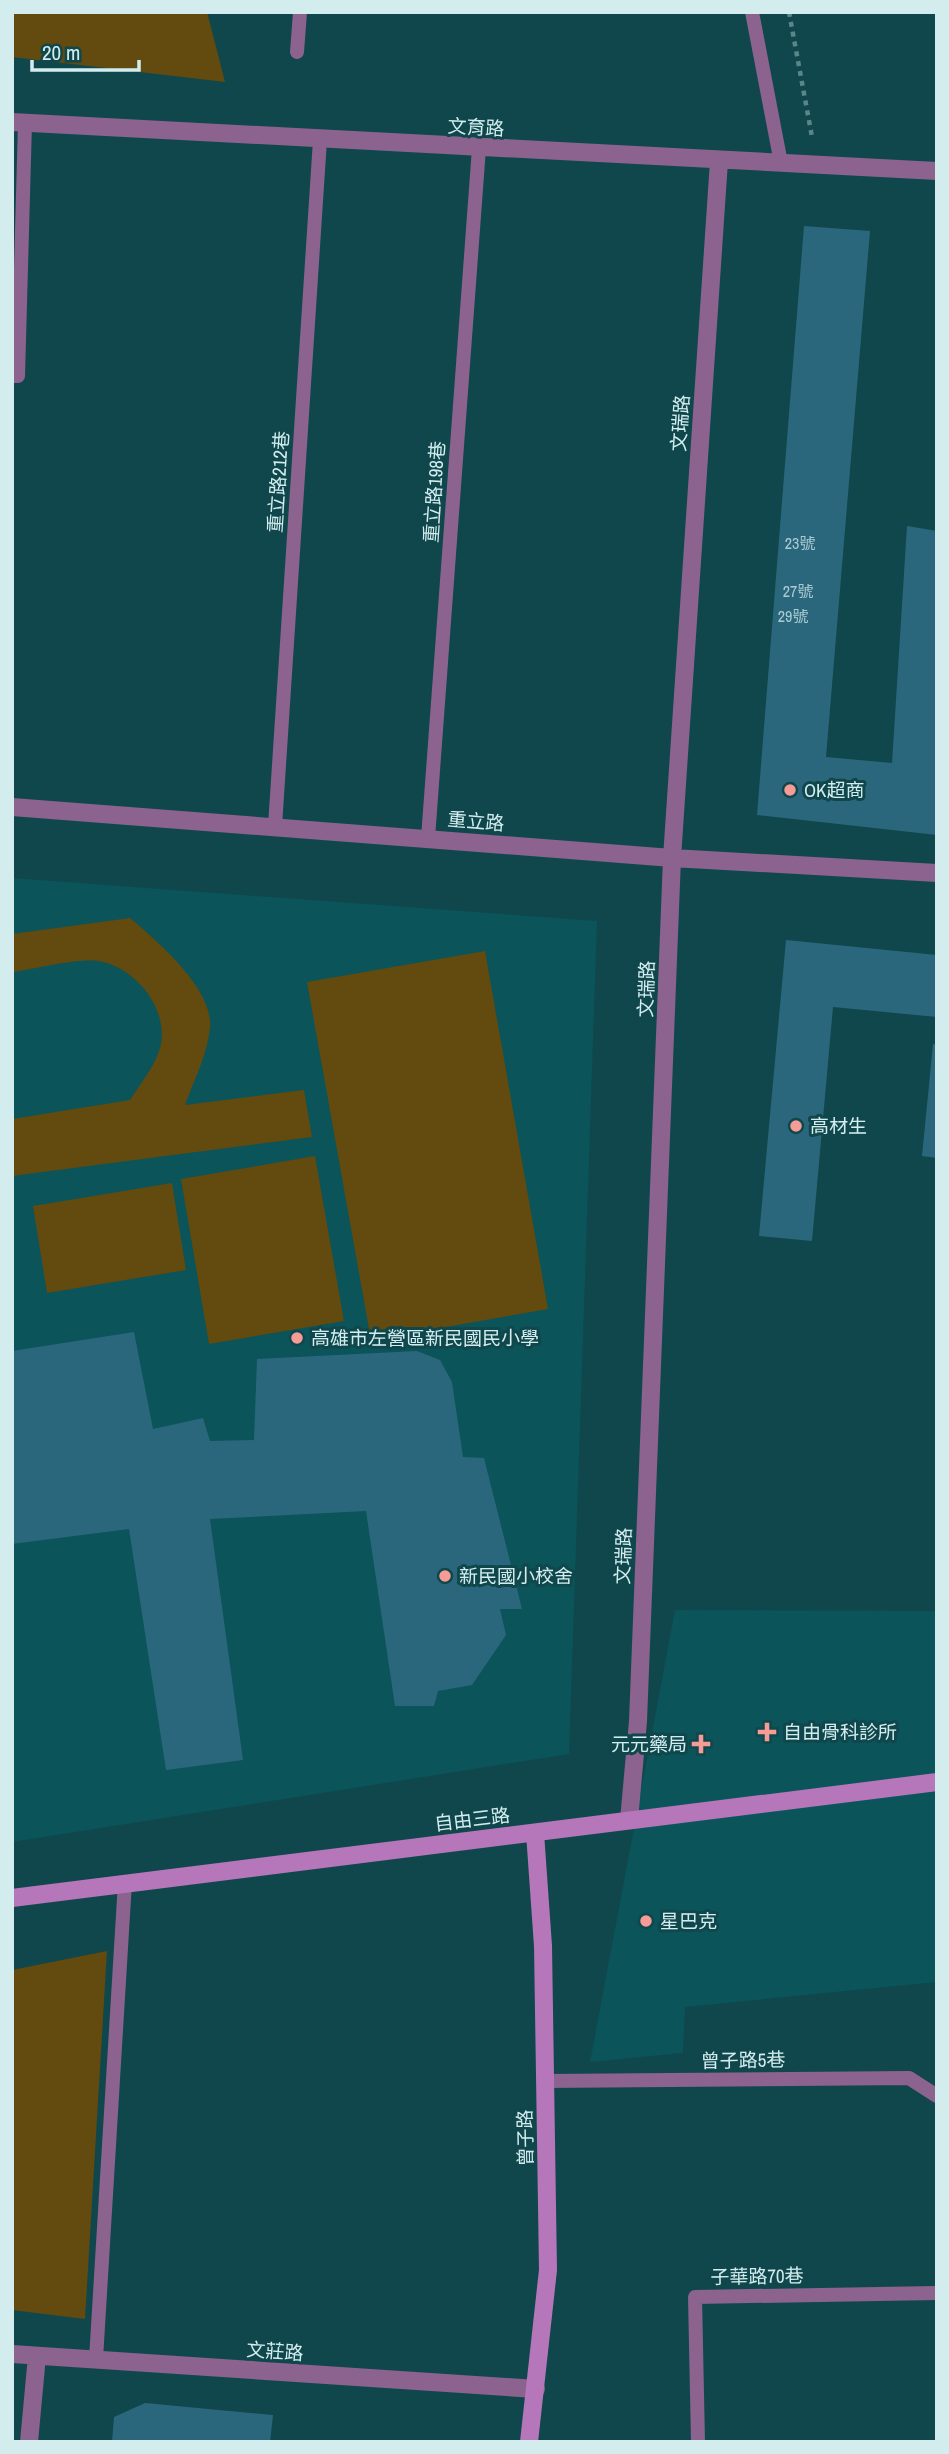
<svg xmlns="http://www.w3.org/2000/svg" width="949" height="2454" viewBox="0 0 949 2454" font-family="'Archivo Narrow','Noto Sans TC',sans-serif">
  <rect width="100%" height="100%" fill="#10474c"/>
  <path fill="#0a545a" d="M12 878 597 921 569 1754 12 1842Z
    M675 1610 937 1611V1982L685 2007 683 2053 590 2062Z"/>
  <path fill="#634a0e" d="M12 12H207L225 82 12 57Z
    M130 918C156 940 214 989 210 1028 207 1056 194 1080 185 1105L304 1090 312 1137 12 1176V1119L130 1100C140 1084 155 1066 160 1048 170 1010 136 967 98 961 76 958 36 969 12 972V934Z
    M485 951 548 1309 371 1340 307 982Z
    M315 1156 344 1321 209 1344 181 1179Z
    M172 1183 186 1270 47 1293 33 1206Z
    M107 1951 85 2319 12 2310V1970Z"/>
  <path fill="#2b677c" d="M804 226 870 231 826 757 892 763 907 526 937 531V835L757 815Z
    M786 940 937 955V1017L833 1007 812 1241 759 1236Z
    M933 1044 937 1045V1158L922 1156Z
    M134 1332 153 1429 203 1418 210 1441 254 1440 257 1359 417 1351 440 1360 452 1382 463 1457 484 1458 522 1609H500L506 1635 472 1685 438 1691 434 1706H395L366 1511 210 1519 243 1760 166 1770 129 1529 12 1544V1351Z
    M145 2403 273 2415 270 2442H112L114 2417Z"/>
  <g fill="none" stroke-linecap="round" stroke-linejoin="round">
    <path stroke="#5a868a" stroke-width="4.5" stroke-dasharray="5 5" stroke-linecap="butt" d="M789 12 812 137"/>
    <path stroke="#8b638e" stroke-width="14" d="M752 12 781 163
      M297 52 300 12
      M12 376H18L25 123
      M275 826 320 140
      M428 838 479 148
      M545 2081 909 2078 937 2096
      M96 2359 125 1882
      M698 2442 695 2297 937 2293"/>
    <path stroke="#8b638e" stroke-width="18" d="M12 122 937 171
      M12 807 672 858 937 873
      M629 1820 638 1721 672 858 719 161
      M12 2354 536 2389
      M29 2442 37 2356"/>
    <path stroke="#b576ba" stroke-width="18" d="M12 1898 937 1782
      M529 2442 548 2270 543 1946 535 1833"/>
  </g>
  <g fill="#f59c96" stroke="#10474c" stroke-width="2.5">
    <circle cx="790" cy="790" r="7"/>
    <circle cx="796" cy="1126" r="7"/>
    <circle cx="297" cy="1338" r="7"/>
    <circle cx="445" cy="1576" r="7"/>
    <path d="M763.5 1721.5h7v7h7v7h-7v7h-7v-7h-7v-7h7z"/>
    <path d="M697.5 1733.5h7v7h7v7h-7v7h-7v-7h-7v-7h7z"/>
    <circle cx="646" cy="1921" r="7"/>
  </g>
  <g text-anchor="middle" stroke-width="6" stroke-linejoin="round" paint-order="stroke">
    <g font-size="16" fill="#a9ccd2">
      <text x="800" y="549">23號</text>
      <text x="798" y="597">27號</text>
      <text x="793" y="622">29號</text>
    </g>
    <g font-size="19" fill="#d3edef" stroke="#10474c">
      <text transform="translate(476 127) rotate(3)" y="7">文育路</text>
      <text transform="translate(680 423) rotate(-86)" y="7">文瑞路</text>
      <text transform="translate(278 482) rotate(-86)" y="7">重立路212巷</text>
      <text transform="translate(434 492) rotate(-86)" y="7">重立路198巷</text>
      <text transform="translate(476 821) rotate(5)" y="7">重立路</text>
      <text transform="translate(646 989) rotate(-88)" y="7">文瑞路</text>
      <text transform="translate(623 1556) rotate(-88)" y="7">文瑞路</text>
      <text transform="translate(472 1819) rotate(-7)" y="7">自由三路</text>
      <text transform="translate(743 2060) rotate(-1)" y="7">曾子路5巷</text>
      <text transform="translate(525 2138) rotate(-91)" y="7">曾子路</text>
      <text transform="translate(757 2276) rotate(-1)" y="7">子華路70巷</text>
      <text transform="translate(275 2351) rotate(4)" y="7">文莊路</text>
    </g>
    <g font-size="19" fill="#d3edef" stroke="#10474c" text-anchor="start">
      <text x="804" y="797">OK超商</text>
      <text x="810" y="1133">高材生</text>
      <text x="311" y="1345">高雄市左營區新民國民小學</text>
      <text x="459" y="1583">新民國小校舍</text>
      <text x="783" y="1739">自由骨科診所</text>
      <text x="687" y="1751" text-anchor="end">元元藥局</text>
      <text x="660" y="1928">星巴克</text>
    </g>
  </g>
  <rect width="949" height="2454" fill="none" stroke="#d3edef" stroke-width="28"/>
  <path d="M32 60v10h107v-10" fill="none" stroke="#d3edef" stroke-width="3.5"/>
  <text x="42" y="60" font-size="21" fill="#d3edef" stroke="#10474c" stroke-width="5" paint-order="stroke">20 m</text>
</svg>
